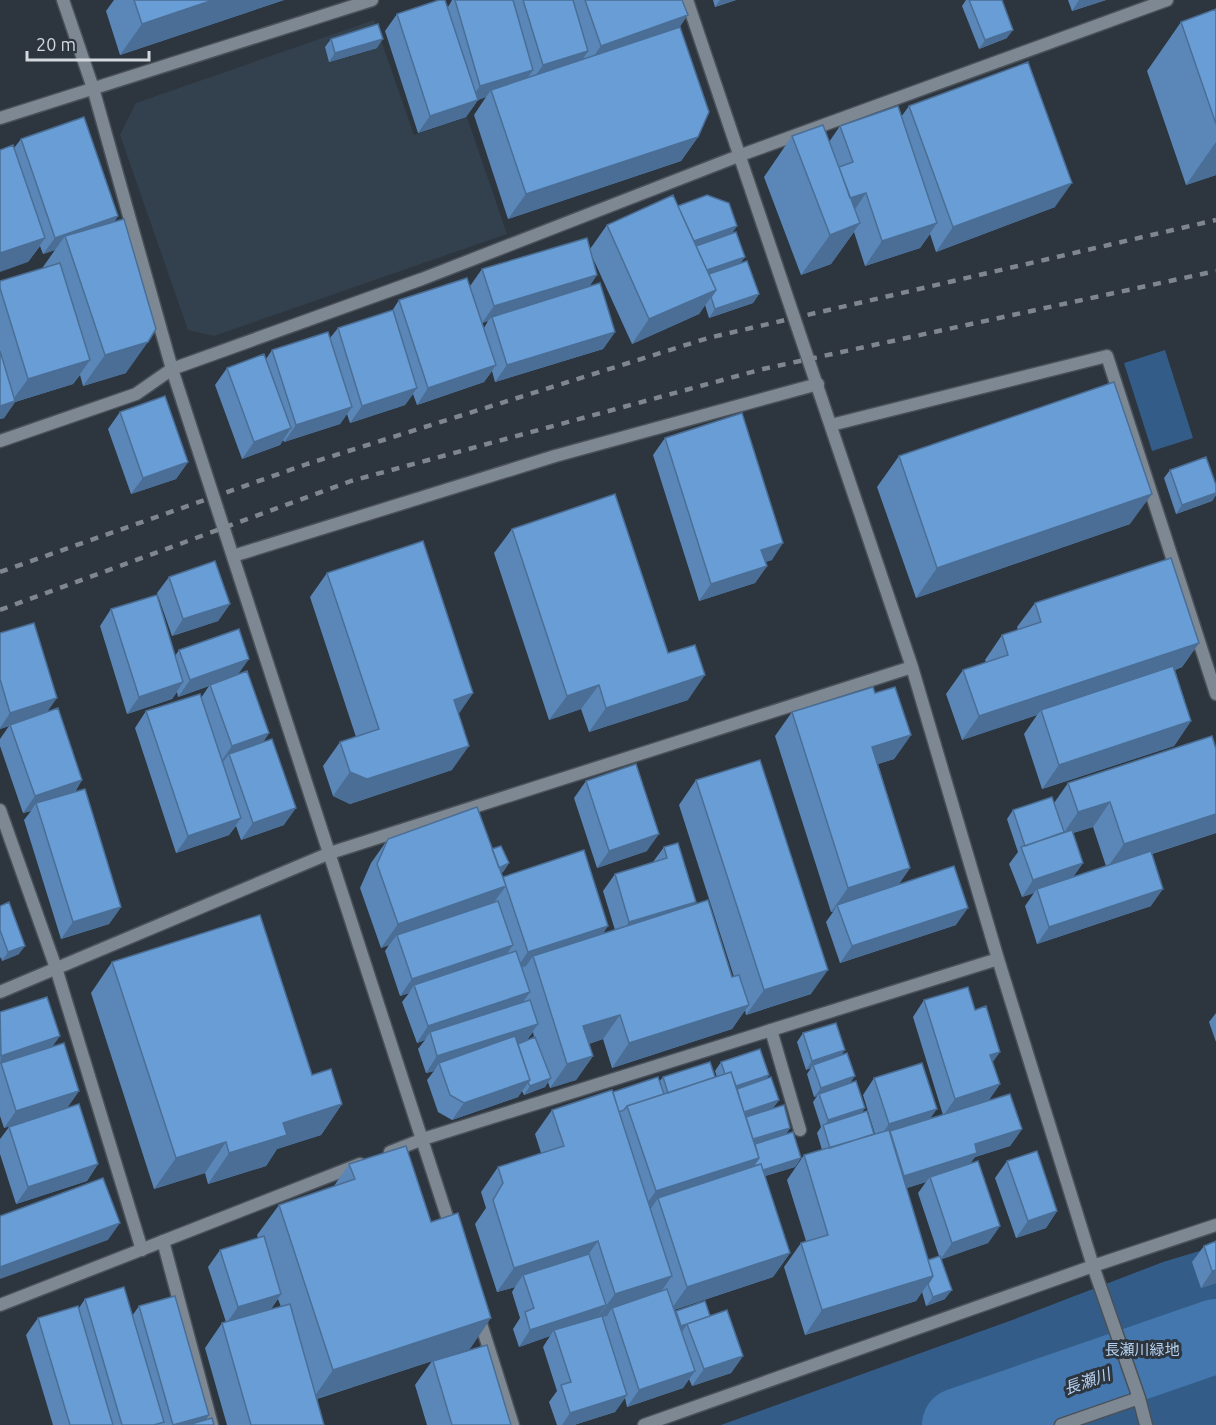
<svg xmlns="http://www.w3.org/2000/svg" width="1216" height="1425" viewBox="0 0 1216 1425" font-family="Ubuntu,'Noto Sans JP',sans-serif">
  <rect width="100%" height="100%" fill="#2d353f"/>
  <path fill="#33404e" d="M374 20 414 135 467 117 507 234 214 336 188 330 120 135 136 103Z"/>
  <path fill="#335d88" d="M1165 350 1193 438 1152 451 1124 363Z
    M1216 1246V1425H721L1015 1319 1163 1262Z"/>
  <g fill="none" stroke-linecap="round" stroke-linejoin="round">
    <path stroke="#4477ad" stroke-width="74" d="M959 1425 1216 1336"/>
    <g stroke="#4a5159" stroke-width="15">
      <path id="lane" d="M233 556 555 456 818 384
        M0 810 56 968 142 1250
        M771 1030 800 1130
        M163 1241 212 1425"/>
    </g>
    <g stroke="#4a5159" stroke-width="15">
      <path id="street" d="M63 0 93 88 172 369 452 1232
        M687 0 912 667 998 959 1093 1266 1139 1398 1146 1425
        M0 118 372 0
        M831 425 1107 356 1216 694
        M0 441 136 394 172 369 422 279 741 155 1167 0
        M0 992 330 853 912 667
        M390 1152 423 1139 998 959
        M0 1305 360 1164
        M478 1314 513 1425
        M644 1425 1093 1266 1216 1225
        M1061 1425 1139 1398"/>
    </g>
    <use href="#lane" stroke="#7e8893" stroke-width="12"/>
    <use href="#street" stroke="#7e8893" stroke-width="12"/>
    <path stroke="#7f868e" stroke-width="4.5" stroke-dasharray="8 8" stroke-linecap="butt" d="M0 572 307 464 708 338 1216 220
      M0 610 351 481 763 369 1216 271"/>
  </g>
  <path fill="#5a87b7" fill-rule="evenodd" d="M114 0H284L120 55 106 11Z
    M452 0H682L679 28 698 137 681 161 508 219 474 115 486 97 478 100 466 117 418 133 385 31 397 14 448 7Z
    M713 0H736L715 7Z
    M966 0H1002L1007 38 979 49 962 6Z
    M1068 0H1106L1072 11Z
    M1216 9V175L1186 185 1147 71 1181 22Z
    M331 39 377 48 329 62 325 47Z
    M909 106 1055 207 936 252 930 234 920 248 865 266 854 232 831 264 801 275 764 177 792 136 829 142 840 126 901 117Z
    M21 139 118 216 114 222 126 373 83 386 80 375 73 384 15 402 4 418 0 419V281L44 268 43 267 55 250 43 254 40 246 28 262 14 148Z
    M678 206 737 226 731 234 745 257 740 263 759 294 753 303 709 318 705 305 699 314 632 344 591 254 590 286 615 332 603 349 495 382 492 371 484 382 417 405 413 394 405 405 350 423 347 414 340 424 284 442 283 440 280 445 242 459 215 385 227 368 266 359 272 350 330 338 338 328 392 311 399 300 482 323 470 286 482 269 590 249 607 225ZM488 321 484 328 482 323Z
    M120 412 188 462 176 479 131 494 108 429Z
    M665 438 772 560 765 562 767 566 755 583 699 601 653 455Z
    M899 456 1130 524 916 598 877 487Z
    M1170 470 1216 485V495L1212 501 1176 514 1164 478Z
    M512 529 668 653 688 700 589 732 581 709 549 720 494 553Z
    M327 573 473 693 458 714 452 770 350 804 333 796 323 766 340 742 356 737 310 597Z
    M169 577 230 604 218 621 172 636 157 593Z
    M1035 603 1199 643 1182 667 1175 670 1191 721 1174 746 1042 789 1024 734 1037 715 962 740 946 694 963 670 986 663 985 660 1002 635 1018 630 1017 627Z
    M111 609 175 656 179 650 238 674 269 733 263 742 284 825 241 840 236 826 229 835 176 853 135 728 146 711 201 698 209 686 178 697 177 692 172 699 127 714 100 626Z
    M0 633 47 712 82 780 75 792 121 907 109 924 61 939 24 820 31 811 23 813 0 746V739L9 726 0 729Z
    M875 693 911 735 894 759 878 764 910 868 899 884 956 925 840 963 826 922 833 912H831L775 736 792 712Z
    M1216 749V833L1152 854 1151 906 1037 944 1025 906 1034 893 1022 897 1009 864 1018 852 1007 819 1013 810 1054 803 1068 783ZM1093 827 1106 866 1073 877 1083 863 1073 833Z
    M696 780 811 994 746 1015 745 1010 732 1029 612 1068 603 1039 589 1044 593 1056 576 1080 550 1088 548 1082 545 1087 524 1095 522 1091 518 1097 452 1120 438 1112 427 1080 434 1071 426 1073 418 1049 425 1040 417 1043 402 1002 409 993 400 996 385 951 389 945 381 948 360 888 371 863 388 839 492 849 509 863 503 872 501 873 502 877 603 933 615 930 603 891 615 874 653 862 664 847 732 977H734L679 805ZM533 1032 534 1037 527 1040Z
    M586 781 647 851 597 868 574 798Z
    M0 906 19 954 2 961 1 957 0 959Z
    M112 962 312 1075 342 1104 321 1135 277 1149 266 1166 208 1184 205 1173 154 1189 91 993Z
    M924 1000 993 1062 1000 1084 989 1100 1022 1129 1010 1146 975 1157 970 1163 1000 1226 988 1243 941 1259 945 1299 926 1306 922 1292 916 1301 805 1335 784 1267 801 1243 806 1241 787 1180 804 1155 822 1150 817 1133 821 1127 813 1102 817 1096 814 1097 807 1074 811 1068 806 1070 797 1042 803 1033 840 1056 850 1083 865 1108 862 1112 874 1134H875L863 1095 874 1078 930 1118 943 1115 913 1017ZM926 1182 918 1193 939 1256 928 1260 906 1188Z
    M0 1012 52 1047 79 1091 67 1108 4 1128 0 1116Z
    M1216 1013V1042L1209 1022Z
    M721 1062 769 1075 766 1079 779 1100 773 1108 790 1128 786 1134 801 1158 795 1167 765 1176 790 1253 773 1277 674 1310 675 1312 676 1311 710 1316 743 1356 731 1373 692 1386 689 1379 683 1388 627 1407 625 1398 615 1412 574 1425H557L549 1402 557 1391 543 1347 550 1336 519 1347 513 1329 520 1318 512 1292 515 1287 497 1292 475 1224 486 1208 481 1192 498 1167 541 1153 535 1134 552 1110 613 1092 659 1082 663 1077H717L715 1071Z
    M9 1127 98 1164 87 1181 16 1204 0 1154V1139Z
    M1007 1161 1057 1211 1046 1228 1016 1238 995 1178Z
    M349 1164 470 1349 439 1359 511 1425H427L415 1385 432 1361 317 1399 324 1425H227L205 1348 222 1323 226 1322 208 1267 220 1250 258 1238 257 1235 279 1205 334 1186ZM278 1299 281 1307 270 1310Z
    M1204 1246 1216 1283 1201 1288 1192 1262Z
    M85 1299 132 1316 139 1306 206 1420 214 1425H53L26 1335 38 1318 79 1308Z"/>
  <path fill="#4a6e95" d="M213 0H284L120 55 142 24Z
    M720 0H736L715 7Z
    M1079 0H1106L1072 11Z
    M688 15 671 40 584 70 601 46Z
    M1013 30 1007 38 979 49 985 40Z
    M383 39 377 48 329 62 335 53Z
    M588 51 577 68 531 82 543 65Z
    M533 70 521 87 491 90 486 97 468 103 480 86Z
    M478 100 466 117 418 133 430 116Z
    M698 137 681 161 508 219 526 194Z
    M1216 142V175L1186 185Z
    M1072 183 1055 207 936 252 953 227Z
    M866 193 849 218 845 200Z
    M118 216 106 233 65 236 55 250 43 254 55 238Z
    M860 223 831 264 801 275 830 235Z
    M937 223 920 248 865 266 882 241Z
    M737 226 731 235 692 248 689 243Z
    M45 238 28 262 0 272V253Z
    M745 257 738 266 704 277 700 272Z
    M597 275 586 292 492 317 488 321 482 323 494 306Z
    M716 290 699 314 632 344 649 319Z
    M759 294 753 303 709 318 715 309Z
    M615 332 603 349 495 382 507 365Z
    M148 342 126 373 83 386 105 355Z
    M90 360 73 384 15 402 4 418 0 419V406L11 402 28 379Z
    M496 365 484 382 417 405 428 388Z
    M417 388 405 405 350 423 362 406Z
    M352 407 340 424 284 442 296 425Z
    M291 428 280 445 242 459 254 442Z
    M188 462 176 479 131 494 143 478Z
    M1216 493V495L1212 501 1176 514 1182 505Z
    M1152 494 1130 524 916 598 937 568Z
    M783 543 772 560 749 567 761 550Z
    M767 566 755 583 699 601 711 584Z
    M230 604 218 621 172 636 183 619Z
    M1199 643 1182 667 1042 714 1041 710 1037 715 962 740 979 716Z
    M249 659 237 676 210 685 209 686 178 697 190 680Z
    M705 675 688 700 589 732 606 708Z
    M183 682 172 699 127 714 139 697Z
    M599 685 581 709 549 720 567 696Z
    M473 693 456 718 454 700Z
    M57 698 45 715 10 725 9 726 0 729V728L10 713Z
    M1191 721 1174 746 1042 789 1059 765Z
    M269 733 258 750 229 754 223 762 220 763 232 746Z
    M911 735 894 759 855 771 872 747Z
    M469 746 452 770 350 804 333 796 350 772Z
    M82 780 71 797 36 803 31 811 23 813 35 796Z
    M1110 802 1093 827 1062 836 1063 834 1078 812Z
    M296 808 284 825 241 840 253 823Z
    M1216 814V833L1107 868 1124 844Z
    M241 818 229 835 176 853 188 836Z
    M659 834 647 851 597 868 609 851Z
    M509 863 503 872 484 880 491 871Z
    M1083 863 1071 880 1037 889 1034 893 1022 897 1033 880Z
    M910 868 893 892 837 905 833 912H831L848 888Z
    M506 886 488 910 397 935 389 945 381 948 398 924Z
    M1163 889 1151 906 1037 944 1049 927Z
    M696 902 684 919 617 939 629 922Z
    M121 907 109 924 61 939 73 922Z
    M968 908 956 925 840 963 852 946Z
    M608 926 597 943 533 956 526 966 516 969 528 952Z
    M513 945 501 962 414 985 409 993 400 996 412 979Z
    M25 946 19 954 2 961 8 952Z
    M828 970 811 994 746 1015 764 990Z
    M530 992 518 1009 430 1032 425 1040 417 1043 428 1026Z
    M749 1005 732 1029 612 1068 629 1043Z
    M620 1015 603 1039 566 1051 583 1026Z
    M538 1024 526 1041 439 1063 434 1071 426 1073 437 1056Z
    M60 1036 48 1053 0 1064 1 1056Z
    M845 1050 839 1058 813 1065 811 1068 806 1070 812 1061Z
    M1000 1052 988 1069 990 1055Z
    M593 1056 576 1080 550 1088 567 1064Z
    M769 1075 763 1084 731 1094 730 1088Z
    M855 1076 849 1085 819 1094 817 1096 814 1097 821 1088Z
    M551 1078 545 1087 524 1095 530 1086Z
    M530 1080 518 1097 452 1120 464 1103Z
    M1000 1084 988 1101 943 1116 955 1099Z
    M79 1091 67 1108 4 1128 16 1111Z
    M779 1100 773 1108 740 1121 738 1115Z
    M342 1104 321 1135 277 1149 266 1166 208 1184 229 1153 283 1123Z
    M865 1108 859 1116 824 1127 828 1120Z
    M937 1109 925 1126 877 1141 889 1124Z
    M790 1128 784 1136 747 1148 746 1142Z
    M1022 1129 1010 1146 975 1157 966 1170 930 1177 926 1182 892 1193 904 1176 975 1144Z
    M226 1142 205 1173 154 1189 176 1158Z
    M759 1158 742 1182 658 1198 648 1213 638 1216 656 1191Z
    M801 1158 795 1167 749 1181 755 1172Z
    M98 1164 87 1181 16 1204 28 1187Z
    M1057 1211 1046 1228 1016 1238 1028 1221Z
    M120 1223 108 1240 0 1279V1267Z
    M1000 1226 988 1243 940 1260 952 1243Z
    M598 1241 580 1266 523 1275 515 1287 497 1292 514 1268Z
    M790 1253 773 1277 670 1311 687 1287Z
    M1216 1270V1283L1201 1288 1212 1271Z
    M672 1276 655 1300 612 1308 607 1316 597 1318 615 1294Z
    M933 1276 916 1301 805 1335 822 1310Z
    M952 1290 945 1299 926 1306 933 1297Z
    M281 1294 270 1311 226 1324 238 1307Z
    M606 1305 594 1322 554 1330 550 1336 519 1347 530 1330Z
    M710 1316 687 1324 682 1332 675 1335 681 1326Z
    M491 1318 470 1349 312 1400 333 1370Z
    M743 1356 731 1373 692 1386 704 1369Z
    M695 1371 683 1388 627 1407 639 1390Z
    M627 1395 615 1412 574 1425H562L570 1413Z
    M209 1415 202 1425H174Z"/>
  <path fill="#699dd5" stroke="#4a6e95" stroke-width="1.5" d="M134 0H213L142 24Z
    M439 0H445L478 100 430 116 397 14Z
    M455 0H513L533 70 480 86Z
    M523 0H573L588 51 543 65Z
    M585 0H682L688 15 601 46Z
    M969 0H1002L1013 30 985 40Z
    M1216 9V124L1181 22Z
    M378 24 383 39 335 53 331 39Z
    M680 27 709 112 698 137 526 194 491 90Z
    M1028 62 1072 183 953 227 909 106Z
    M898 106 937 223 882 241 866 193 850 198 839 167 853 162 840 126Z
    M84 117 118 216 55 238 21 139Z
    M823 125 860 223 830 235 792 136Z
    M13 145 45 238 0 253V150Z
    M673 195 716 290 649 319 607 225Z
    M707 195 729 203 737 226 694 241 678 206Z
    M124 219 156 329 148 342 105 355 65 236Z
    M736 232 745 257 707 270 696 246Z
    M587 238 597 275 494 306 482 269Z
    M747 261 759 294 715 309 711 297 716 290 709 274Z
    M60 263 90 360 28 379 0 288V281Z
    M467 278 496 365 428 388 399 300Z
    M600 283 615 332 507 365 492 317Z
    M393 310 417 388 362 406 338 328Z
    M328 332 352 407 296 425 272 350Z
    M0 351 15 401 0 406Z
    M264 354 291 428 254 442 227 368Z
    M1114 382 1152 494 937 568 899 456Z
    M165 396 188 462 143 478 120 412Z
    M742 413 783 543 761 550 767 566 711 584 665 438Z
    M1206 457 1216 485V493L1182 505 1170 470Z
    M615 494 668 653 695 645 705 675 606 708 599 685 567 696 512 529Z
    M423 541 473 693 454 700 469 746 367 779 350 772 340 742 379 729 327 573Z
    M1171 558 1199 643 979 716 963 670 1008 655 1002 635 1041 622 1035 603Z
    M215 561 230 604 183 619 169 577Z
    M157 595 183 682 139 697 111 609Z
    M34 623 57 698 10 713 0 679V633Z
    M239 629 249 659 190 680 179 650Z
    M1173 666 1191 721 1059 765 1041 710Z
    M247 671 269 733 232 746 210 685Z
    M873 687 875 693 895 687 911 735 872 747 910 868 848 888 792 712Z
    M200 694 241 818 188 836 146 711Z
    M58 708 82 780 35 796 10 725Z
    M1212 736 1216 749V814L1124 844 1110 802 1078 812 1068 783Z
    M272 739 296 808 253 823 229 754Z
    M760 760 828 970 764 990 696 780Z
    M636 764 659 834 609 851 586 781Z
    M85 789 121 907 73 922 36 803Z
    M1052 797 1064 832 1025 846 1013 810Z
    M477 807 506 886 398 924 377 864 388 839Z
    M1072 830 1083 863 1033 880 1021 847Z
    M678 843 696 902 629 922 615 874 667 858 664 847Z
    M501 846 509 863 499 868 492 849Z
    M584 850 608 926 528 952 503 877Z
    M1151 851 1163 889 1049 927 1037 889Z
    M954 866 968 908 852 946 837 905Z
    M708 900 732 977 739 975 749 1005 629 1043 620 1015 583 1026 593 1056 567 1064 533 956Z
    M498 901 513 945 412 979 397 935Z
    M9 902 25 946 8 952 0 930V906Z
    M260 915 312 1075 331 1069 342 1104 283 1123 287 1135 229 1153 226 1142 176 1158 112 962Z
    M516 951 530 992 428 1026 414 985Z
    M968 987 975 1010 986 1006 1000 1052 990 1055 1000 1084 955 1099 924 1000Z
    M47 997 60 1036 1 1056 0 1012Z
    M530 1000 538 1024 437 1056 430 1032Z
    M836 1023 845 1050 812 1061 803 1033Z
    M515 1036 530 1080 464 1103 450 1095 439 1063Z
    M535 1037 551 1078 530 1086 528 1082 530 1080 518 1044Z
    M64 1043 79 1091 16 1111 1 1063Z
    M760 1049 769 1075 736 1086 731 1072 725 1074 721 1062Z
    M847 1053 855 1076 821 1088 813 1065Z
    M710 1062 715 1077 668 1093 663 1077Z
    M922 1063 937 1109 889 1124 874 1078Z
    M731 1072 759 1158 656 1191 627 1106Z
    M658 1077 664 1094 627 1106 624 1110 619 1112 613 1092Z
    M771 1077 779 1100 744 1112 737 1089Z
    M856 1081 865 1108 828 1120 819 1094Z
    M612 1090 672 1276 615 1294 598 1241 514 1268 493 1200 503 1183 498 1167 564 1146 552 1110Z
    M1010 1094 1022 1129 975 1144 977 1153 904 1176 890 1131Z
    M79 1104 98 1164 28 1187 9 1127Z
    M784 1105 790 1128 753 1139 746 1117Z
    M867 1111 874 1134 830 1148 823 1125Z
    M889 1130 933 1276 822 1310 801 1243 828 1235 804 1155Z
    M793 1132 801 1158 763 1170 761 1164 753 1166 759 1158 755 1144Z
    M406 1146 431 1222 458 1213 491 1318 333 1370 279 1205 355 1179 349 1164Z
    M1037 1151 1057 1211 1028 1221 1007 1161Z
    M978 1161 1000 1226 952 1243 930 1177Z
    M761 1164 790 1253 687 1287 658 1198Z
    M103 1178 120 1223 0 1267V1216Z
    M264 1236 281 1294 238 1307 220 1250Z
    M1216 1241V1270L1212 1271 1204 1246Z
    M589 1254 606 1305 530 1330 525 1312 534 1308 523 1275Z
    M940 1256 952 1290 933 1297 928 1284 933 1276 928 1260Z
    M124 1287 164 1422 154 1425H122L85 1299Z
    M667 1289 695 1371 639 1390 612 1308Z
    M175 1296 209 1415 173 1425 139 1306Z
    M705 1301 710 1316 681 1326 676 1311Z
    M290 1304 324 1425H251L222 1323Z
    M78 1306 113 1425H70L38 1318Z
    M727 1310 743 1356 704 1369 687 1324Z
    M602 1316 627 1395 570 1413 561 1385 571 1382 554 1330Z
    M487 1345 511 1425H452L433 1361Z
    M212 1418 214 1425H188Z"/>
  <g text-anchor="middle" stroke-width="6" stroke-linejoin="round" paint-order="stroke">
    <g font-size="15" fill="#b5d1ef" stroke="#2d353f">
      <text x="1142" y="1355">長瀬川緑地</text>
    </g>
    <g font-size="16" font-style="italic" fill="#b7d2f1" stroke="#2d353f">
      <text transform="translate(1087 1381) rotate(-19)" y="6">長瀬川</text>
    </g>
  </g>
  <path d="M27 51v9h122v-9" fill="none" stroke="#d2d8de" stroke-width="3"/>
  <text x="36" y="51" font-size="18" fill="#d2d8de" stroke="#2d353f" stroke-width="4.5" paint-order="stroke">20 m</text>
</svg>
